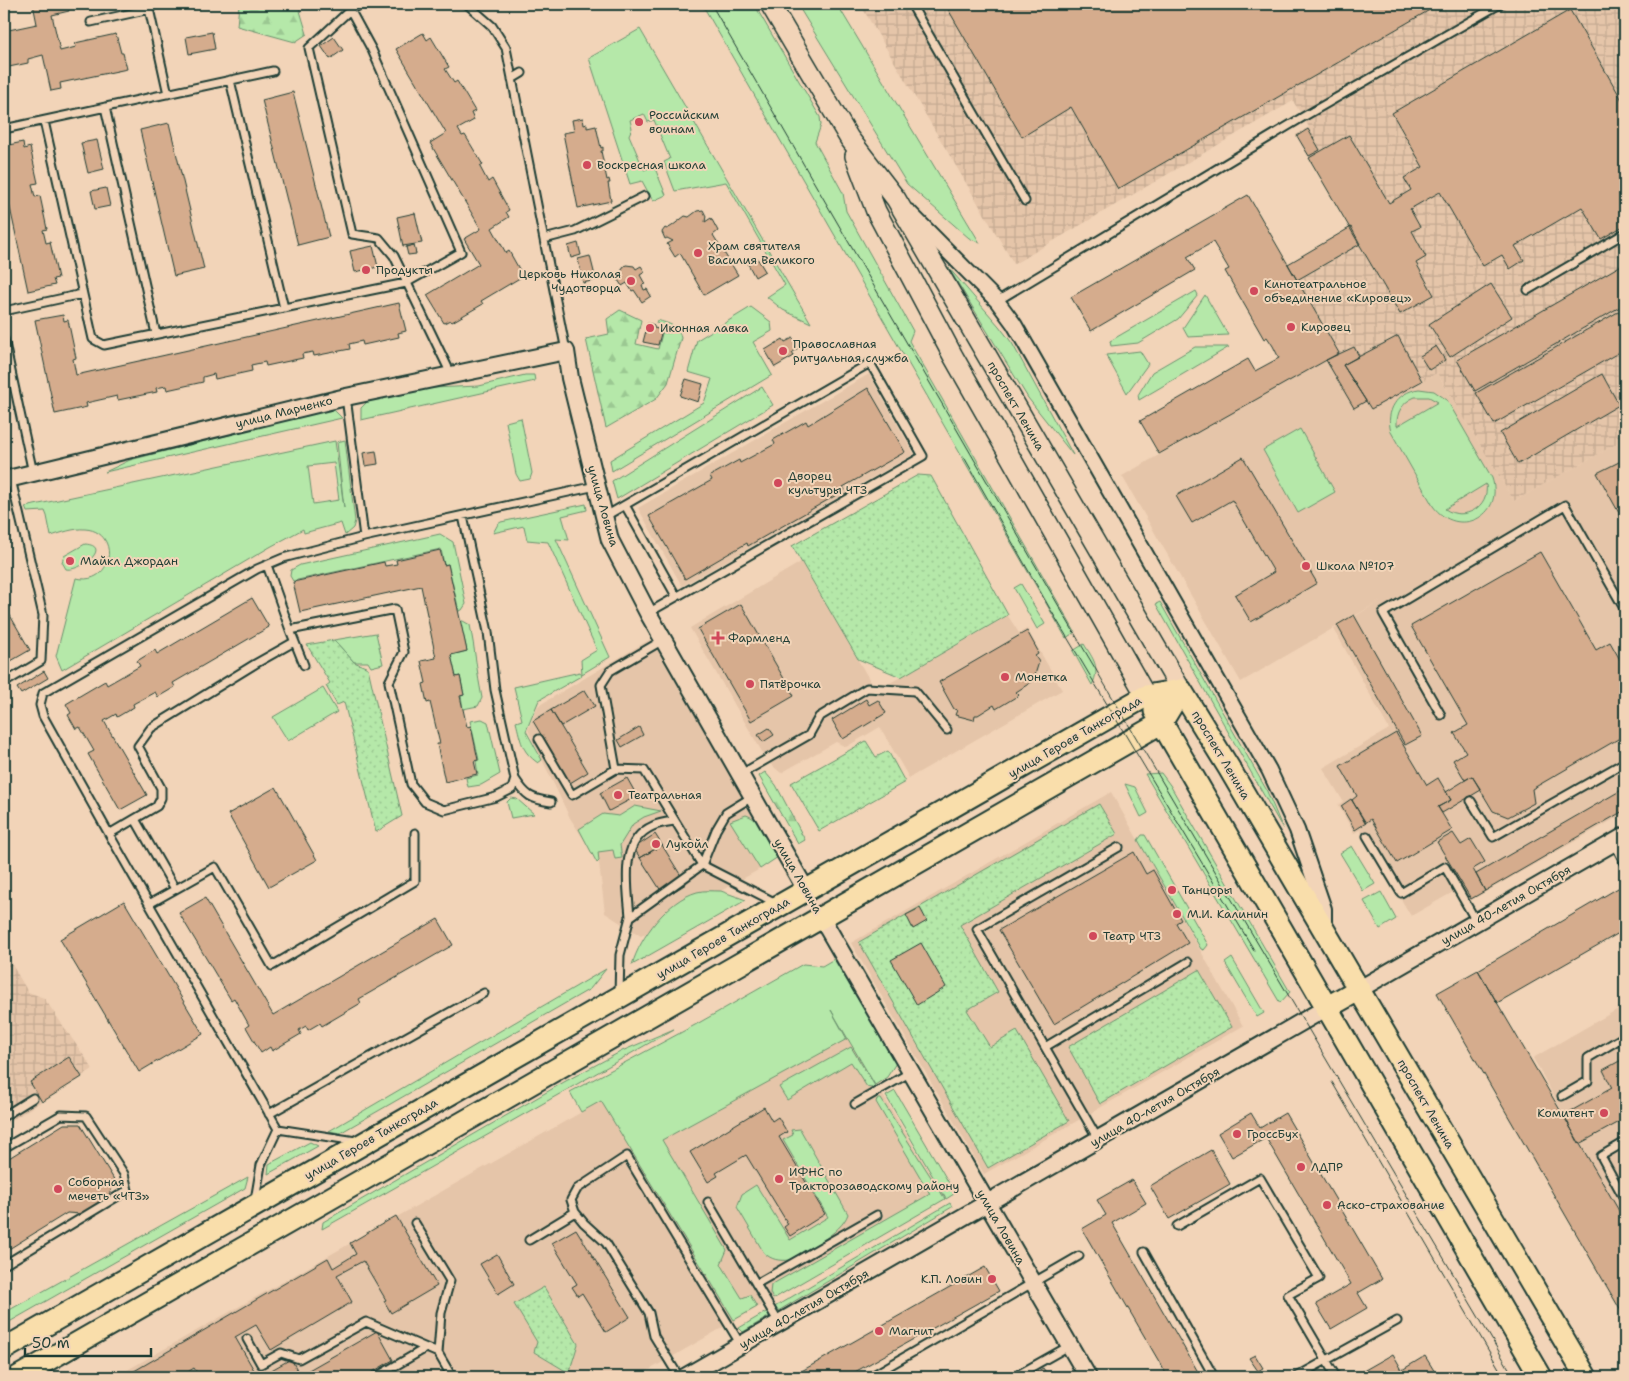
<svg xmlns="http://www.w3.org/2000/svg" width="1629" height="1381" viewBox="0 0 1629 1381" font-family="'Shantell Sans',sans-serif">
  <defs>
    <pattern id="industrial-grid" width="8" height="8" patternUnits="userSpaceOnUse" patternTransform="scale(1.25)"><rect width="8" height="8" fill="#e5c5a9"/><path d="M0 4h8M4 0v8" fill="none" stroke="#c4aa92"/></pattern>
    <pattern id="forest-firs" width="22" height="20" patternUnits="userSpaceOnUse" patternTransform="scale(1.25)"><rect width="22" height="20" fill="#b5e8a9"/><path d="M5 1l3.5 6h-7zM16 11l3.5 6h-7z" fill="#9bc892"/></pattern>
    <pattern id="park-dots" width="8" height="8" patternUnits="userSpaceOnUse" patternTransform="scale(1.25)"><rect width="8" height="8" fill="#b5e8a9"/><path d="M2 2h.1M6 6h.1" fill="none" stroke="#9bc892" stroke-width="1.8" stroke-linecap="round"/></pattern>
  </defs>
  <rect width="100%" height="100%" fill="#f2d4b8"/>
  <filter id="ink" filterUnits="userSpaceOnUse"><feTurbulence type="fractalNoise" baseFrequency=".02" numOctaves="2"/><feDisplacementMap in="SourceGraphic" scale="10" xChannelSelector="R" yChannelSelector="G"/><feConvolveMatrix kernelMatrix="1 2 1 2 8 2 1 2 1" color-interpolation-filters="sRGB"/></filter>
  <g filter="url(#ink)">
    <path fill="#e5c5a9" d="M1326 360 1354 408 1366 401 1371 409 1437 373 1514 501 1625 439V813L1471 900 1462 887 1411 916 1360 830 1354 833 1338 805 1343 801 1323 768 1389 729 1334 629 1382 600 1241 682 1122 476Z
      M869 374 914 454 682 586 638 508Z
      M801 562 876 691 1008 616 1019 633 1027 629 1062 690 909 778 880 727 846 747 836 742 781 773 768 762 690 628Z
      M654 637 778 857 760 869 641 936 605 913 599 863 570 818 528 730 538 706Z
      M1111 792 1243 1026 984 1174 851 943Z
      M814 980 945 1199 637 1377H115Z
      M1625 1005V1222L1599 1179 1533 1058Z"/>
    <path fill="url(#industrial-grid)" d="M860 4H1625V439L1514 501 1437 373 1371 409 1366 401 1354 408 1326 360 1339 352 1297 280 1360 244 1296 135 1309 127 1293 101 1014 264Z
      M4 951 28 992 44 998 93 1069 4 1125Z"/>
    <path fill="#b5e8a9" stroke="#6a926e" fill-rule="evenodd" d="M702 4H754L820 117 821 125 815 142 843 193 846 211 913 331 909 341 1075 632 1066 638Z
      M797 4H837L980 243 969 238 907 184Z
      M640 29 791 289 811 323 783 310 767 297 785 285 726 182 675 191 664 162 670 159 654 120 648 122 644 114 630 120 632 128 629 135 644 170 654 166 666 195 653 201 642 181 630 184 589 58Z
      M948 267 999 326 1012 343 1073 455 1028 398Z
      M1196 291 1198 295 1178 319 1138 343 1111 346 1110 341Z
      M1205 295 1228 335 1188 337 1183 328Z
      M751 307 771 322 772 331 753 342 772 375 612 471 610 460 704 403 712 379 688 372 697 340Z
      M1195 347H1229L1139 400 1138 395 1152 372Z
      M1140 351 1148 364 1127 393 1106 355Z
      M525 375H534L535 381 361 420V408L368 401 432 388 479 386Z
      M762 387 773 405 617 499 612 481Z
      M1419 389 1434 391 1447 400 1492 478C1505 517 1457 539 1433 506L1391 432C1385 411 1397 392 1419 389ZM1415 397H1429L1438 402 1397 426C1396 412 1403 402 1415 397ZM1486 484C1490 507 1464 522 1445 509Z
      M327 410H334L342 418 105 472 130 460Z
      M521 418 532 473 530 479 520 481 516 474 506 422Z
      M1300 429 1335 492 1298 513 1263 450Z
      M345 440 355 521 353 528 345 535 341 523 304 533 303 529 270 547 62 670 56 656 76 578C114 587 121 531 85 529 74 528 61 533 51 536L47 516 45 511 27 512 25 507 335 441 344 508 337 442ZM334 463 339 500 313 504 308 466Z
      M586 504 587 510 562 516 569 540 556 539 610 657 582 674 581 660 597 650 548 542 527 540 524 526 493 533 498 524 501 522Z
      M440 534 453 542 466 604 462 610 459 611 448 564 444 565 441 549 293 581 290 576 291 570 300 565Z
      M85 544C113 546 80 572 66 569L62 562 64 556Z
      M1021 584 1045 624 1037 629 1014 588Z
      M1160 602 1266 789 1283 829 1156 604Z
      M460 621H463L470 625C475 649 477 674 482 698L478 706 463 709 461 696 464 695 460 676 456 677 451 655 467 651Z
      M376 633 383 664 371 667 368 662H354L334 640Z
      M1084 644C1093 659 1101 667 1092 685L1073 651Z
      M580 672 581 676 539 700 526 731 542 760 538 763C521 751 521 741 516 722L522 720 514 687Z
      M323 688 337 712 288 741 273 717Z
      M482 719 488 722 500 774 481 785 468 787 466 778 478 775 476 761 479 760 470 721Z
      M1161 773 1170 785 1290 992 1280 1003 1145 774Z
      M1125 784 1135 787 1148 813 1141 817Z
      M511 798 517 799 534 814 511 818 507 802Z
      M635 806 661 811 644 817 633 824 620 845 622 858 615 859 613 850 598 852 599 861 597 863 579 829 603 814 619 816Z
      M746 815C763 820 770 843 778 857L760 869 730 821Z
      M1142 835H1145L1208 945 1204 950 1201 949 1138 840Z
      M1352 846 1375 884 1363 891 1340 853Z
      M721 891 746 900 632 965C640 937 668 900 697 892 704 890 713 891 721 891Z
      M1381 892 1396 919 1380 929 1364 901Z
      M1232 958 1264 1013 1257 1017 1225 963Z
      M834 959 896 1063 887 1077 875 1085 831 1010 847 1039 662 1140 727 1250 721 1264 742 1298 750 1295 757 1307 734 1320 601 1101 581 1112 570 1092 695 1025 803 964 822 966Z
      M606 969 590 989 340 1133 329 1131Z
      M674 1029 322 1229 323 1222 564 1082 622 1051Z
      M851 1047 875 1086 871 1088 867 1087 851 1062 787 1100 779 1087Z
      M895 1091 949 1183 954 1194 946 1199 886 1096Z
      M877 1099H881L945 1199 773 1299 770 1293 771 1285 930 1194 876 1102Z
      M800 1129 848 1214C841 1234 807 1249 789 1260 779 1261 772 1260 764 1253L737 1207 742 1194 756 1185 790 1240 828 1217 783 1140 793 1135 791 1130Z
      M310 1142 318 1146 268 1174 269 1164Z
      M248 1177 245 1188 4 1325V1313Z
      M950 1203 952 1207 743 1332 739 1328Z"/>
    <path fill="url(#forest-firs)" stroke="#6a926e" d="M239 4H298L307 34 295 42 237 26Z
      M620 310 641 320 636 344 658 349 664 326 656 323 657 320C669 324 679 325 681 338L668 383 656 399 606 428 586 339 609 334 607 319Z
      M765 772 776 785 805 840 798 844 759 776Z"/>
    <path fill="url(#park-dots)" stroke="#6a926e" d="M918 475 931 476 1008 615 901 677 858 659 792 546Z
      M334 640 354 662 368 668 402 816 376 832 344 702 337 705 326 686 330 683 307 645Z
      M866 741 876 757 888 751 905 782 819 831 791 783Z
      M1099 804 1117 834 960 925 998 992 967 1010 990 1047 1017 1031 1069 1121 988 1168 859 942Z
      M1199 970 1232 1027 1100 1104 1068 1047Z
      M544 1287 578 1344 569 1373 534 1352 537 1342 514 1304Z"/>
    <path fill="#d5ac8d" stroke="#1f3d34" d="M33 4H67L69 11 52 15 60 51 76 47 75 43 116 34 121 53H123L127 69 60 83 61 89 51 91 43 55 28 59V63L4 68V31L37 24Z
      M945 4H1440L1118 189 1071 107 1022 137Z
      M1570 10 1625 105V225L1601 239 1582 207 1515 246 1524 260 1510 269 1502 255 1483 266 1440 192 1410 209 1420 227 1412 231 1426 257 1416 263 1434 295 1400 314 1309 158 1349 135 1389 203 1411 190 1404 178 1423 167 1392 113Z
      M212 32 215 49 189 54 186 37Z
      M423 33 427 40 431 37 449 67 445 69 454 83 457 81 475 111 471 113 474 120 458 129 462 136 465 135 483 165 480 167 488 182 492 179 509 210 506 212 509 217 492 228 506 253 509 251 523 276 481 301 483 304 452 322 450 320 444 323 427 295 479 264 464 239 481 229 430 143 446 133 396 49Z
      M334 37 343 50 330 59 321 46Z
      M293 92 329 237 298 245 262 100Z
      M583 118 584 125 587 124V128L596 126 601 148 603 147V151H601L607 180 609 179 610 183H608L611 201 578 208 563 133 574 131 572 120Z
      M169 123 204 269 174 276 140 130Z
      M1308 129 1320 150 1309 156 1297 136Z
      M97 140 104 169 88 173 81 143Z
      M23 142 24 149 30 147 38 183 32 184 35 197 40 196 47 229 43 230 46 243 50 242 58 278 53 279 55 285 28 291 4 180V146Z
      M106 188 110 206 95 209 91 191Z
      M1248 195 1339 353 1159 454 1140 421 1248 359 1255 371 1279 358 1273 346 1267 337 1264 339 1225 271 1229 269 1213 242 1187 257 1195 270 1091 331 1071 297Z
      M703 210 706 216 705 222 711 218 718 231 713 235 738 275 704 295 680 253 675 257 667 244 673 241 667 238 665 239 662 232 665 228 667 229 672 226 685 216 689 217 697 211Z
      M415 213 422 243 403 246 397 217Z
      M1351 227 1360 244 1297 280 1288 264Z
      M578 243 581 255 571 258 568 246Z
      M414 245 416 254 408 255 406 247Z
      M373 246 378 267 355 272 350 251Z
      M590 256 596 280 583 283 578 259Z
      M757 258 765 271 755 277 748 264Z
      M1625 263V304L1475 391 1457 360Z
      M626 265 634 266 636 269 641 266 645 272 640 275 645 284 642 285 644 290 647 289 651 296 642 302 634 290 632 291 627 283 622 286 618 280 623 277 621 273 623 267Z
      M1491 284 1512 317 1450 357 1429 324Z
      M399 303 406 331 398 333 399 337 363 345 362 341 349 344 350 349 314 356 313 352 302 354 303 358 266 366 265 362 251 365 252 371 215 379 214 374 203 377V382L167 390 166 386 156 388 157 392 118 400 117 396 86 403 87 407 55 414 35 320 63 315 64 321 68 320 76 358 73 359 76 375Z
      M1625 308V349L1494 424 1476 393Z
      M648 323 654 325V328L662 330 658 345 643 342Z
      M1398 336 1422 381 1371 409 1343 365Z
      M793 338 799 347 792 353 794 356 775 367 765 350 783 339 785 342Z
      M1436 346 1445 360 1429 370 1420 356Z
      M1354 347 1359 356 1343 365 1366 401 1354 408 1326 360Z
      M1602 374 1619 405 1518 464 1500 433Z
      M686 379 703 384 698 402 680 396Z
      M868 388 905 452 843 487 845 490 748 546 747 543 685 579 649 516 712 480 710 476 739 460 740 463 775 444 773 440 806 421 808 425Z
      M376 451 378 464 365 466 363 453Z
      M1243 457 1317 583 1251 622 1235 595 1274 572 1232 500 1192 523 1176 496Z
      M1625 459V524L1597 473Z
      M440 550 444 565 448 564 467 651 451 655 456 677 460 676 464 695 460 696 467 727 471 726 478 760 474 761 477 774 445 782 437 744H440L430 702 427 703 423 684 426 683 421 661 436 658 421 586 300 612 293 582 384 562 385 566 397 564 396 560Z
      M1540 552 1596 650 1610 642 1623 665 1625 663V735L1532 789 1534 803 1508 817 1493 811 1472 776 1465 780 1453 760 1466 752 1454 733 1468 725 1411 626Z
      M252 598 269 627 173 683 175 687 158 697 155 692 133 704 134 707 117 717 116 714 104 721 147 795 120 810 88 754 94 751 80 727 76 729 68 715 71 713 66 704 105 681 107 685 140 666 137 661 155 650 157 654Z
      M741 604 794 696 751 721 698 629Z
      M4 605 30 650 4 665Z
      M1354 615 1422 736 1405 745 1337 625Z
      M1027 631 1038 651 1037 652 1038 654 1035 656 1039 662 1033 681 1016 692 1019 695 996 709 994 705 978 715H975L974 720 955 715 957 710 954 709 939 682Z
      M44 671 48 678 21 694 17 688Z
      M585 690 595 706 561 726 551 710Z
      M866 699 869 705 878 700 886 713 843 739 832 720Z
      M551 710 588 772 570 783 533 721Z
      M639 727 643 735 622 747 618 740Z
      M769 728 774 735 763 742 758 735Z
      M1396 733 1427 785 1438 778 1451 800 1438 807 1452 830 1397 863 1371 819 1365 823 1352 800 1357 796 1340 766Z
      M1472 776 1481 790 1442 813 1438 807 1451 800 1446 792Z
      M627 778 637 796 609 811 600 793Z
      M276 787 317 860 269 887 228 814Z
      M1625 788V810L1485 891 1476 874Z
      M1351 799 1366 823 1355 830 1341 806Z
      M1453 833 1461 845 1471 839 1485 862 1473 869 1485 891 1471 899 1437 842Z
      M655 834 662 845 640 858 634 848Z
      M662 845 686 884 665 897 640 858Z
      M1134 852 1146 874 1153 870 1181 920 1176 923 1188 943 1054 1024 999 930Z
      M1625 884V941L1624 942 1619 933 1497 1003 1478 970Z
      M205 898 273 1015 438 919 453 945 359 999 361 1003 322 1026 320 1023 308 1030 306 1026 299 1030 301 1034 272 1051 270 1047 261 1053 246 1027 249 1025 234 998 231 1000 179 913Z
      M124 901 203 1034 139 1072 60 939Z
      M920 908 927 921 913 929 906 915Z
      M921 943 946 987 917 1005 891 960Z
      M1478 970 1625 1221V1318L1437 993Z
      M69 1057 82 1077 42 1102 30 1082Z
      M1625 1058V1119L1579 1144 1564 1115 1612 1088 1603 1070Z
      M764 1107 772 1121 778 1117 787 1132 779 1137 825 1214 790 1236 784 1227 788 1224 746 1155 716 1173 718 1176 708 1182 690 1152Z
      M1251 1113 1260 1128 1285 1113 1382 1279 1358 1293 1367 1308 1331 1329 1316 1304 1351 1284 1266 1138 1232 1157 1218 1133Z
      M64 1124H80L115 1181 108 1197 81 1214 67 1213 4 1252V1161Z
      M1211 1150 1230 1184 1169 1219 1150 1186Z
      M1132 1180 1146 1203 1112 1223 1201 1377H1168L1082 1229 1106 1215 1097 1200Z
      M396 1216 437 1286 391 1313 384 1301 386 1300 363 1261 337 1275 352 1302 271 1350 256 1325 235 1337 258 1377H200L194 1368 180 1377H124L328 1258 333 1268 356 1254 350 1243Z
      M576 1229 630 1317 606 1332 582 1293 578 1296 572 1287 577 1284 552 1243Z
      M497 1254 514 1284 498 1294 480 1264Z
      M985 1267 999 1291 846 1377H791Z
      M377 1331 393 1360 364 1377H259L291 1359 300 1375Z
      M1393 1354 1402 1370 1425 1356 1438 1377H1360L1358 1374Z
      M1255 1355 1263 1368 1258 1371 1249 1358Z
      M1043 1368 1049 1377H1027Z"/>
    <g fill="none" stroke-linecap="round" stroke-linejoin="round">
      <g stroke="#1f3d34" stroke-width="11">
        <path id="service" d="M148 4 168 94
          M361 4 350 10 309 48 352 234 379 238 394 256 451 374
          M467 4 492 26 506 48 566 351
          M911 4 1025 201
          M91 22 150 9
          M512 79 522 73
          M230 80 284 308
          M105 107 156 334
          M44 121 93 339 104 345 406 283 461 252 372 50 347 4
          M4 129 273 71
          M544 239 575 231 645 196
          M1528 290 1625 233
          M997 301 1303 117 1500 4
          M4 311 82 294
          M4 339 33 473
          M346 397 364 537
          M625 505 676 596
          M604 517 870 363 923 456 648 613
          M267 565 290 630 304 665
          M290 630 395 609 404 652 389 682 411 784 425 802 444 810 496 797 512 789 515 779 495 690 488 632 463 516
          M294 642 255 664 151 728 138 746 161 788V798L157 806 109 834 43 716 40 705 43 693 257 569 283 558 364 537 596 486
          M4 683 41 661 43 615 11 479
          M1441 715 1383 613 1565 505 1625 610
          M539 739 572 795 616 769 644 770 702 865
          M616 769 601 685 610 671 663 640
          M741 774 809 735 819 717 867 688 915 691 947 730
          M515 779C526 796 531 799 551 802
          M1471 801 1493 837 1625 762
          M135 819 175 889
          M109 834 278 1129
          M1367 836 1401 893 1445 867 1476 921
          M1614 843 1625 863
          M702 865 716 830 726 813 752 797
          M149 904 215 867 272 966 415 881V833
          M630 917C628 887 618 841 653 826 659 823 668 822 675 821
          M619 994 620 955 630 917 702 865 776 903
          M1045 1047 1188 962
          M1562 1096 1588 1081V1058L1625 1036
          M855 1104 911 1072
          M269 1114 484 993
          M4 1116 33 1098
          M278 1129 356 1141
          M1098 1139 977 929 1119 847
          M1625 1142 1601 1156 1625 1200
          M4 1148 61 1115 86 1116 124 1174 128 1190 4 1265
          M255 1200 261 1165 278 1129
          M708 1202 779 1323
          M415 1223 450 1281 441 1313 438 1353 452 1377
          M1177 1226 1260 1178 1319 1278 1288 1295 1336 1377
          M529 1240 575 1212
          M1144 1252 1214 1377
          M756 1284 877 1215
          M247 1339 261 1364 281 1353 299 1359 366 1322 438 1353
          M376 1377 426 1348
          M679 1377 654 1336 649 1313 606 1243 584 1223 575 1212 571 1200 577 1189 627 1156 741 1345
          M870 1377 1079 1256
          M1014 1377 1069 1346
          M1296 1377 1397 1321"/>
      </g>
      <g stroke="#1f3d34" stroke-width="18">
        <path id="minor" d="M909 212 997 301 1014 324 1269 770 1297 830 1324 909V928"/>
      </g>
      <g stroke="#1f3d34" stroke-width="20">
        <path id="tertiary" d="M4 480 346 397 566 351 570 378 610 540 648 613 806 890
          M821 917 1088 1377
          M1358 990 1625 836
          M685 1377 1326 1008"/>
      </g>
      <g stroke="#1f3d34" stroke-width="22">
        <path id="secondary" d="M770 4 849 138 896 199 1181 690
          M855 156 876 211 953 356 1146 696"/>
      </g>
      <g stroke="#1f3d34" stroke-width="25">
        <path id="primary" d="M1181 690 1229 768 1586 1377
          M1155 711 1541 1377
          M1326 1008 1358 990
          M4 1349 1146 696 1181 690
          M18 1377 1161 723 1181 690"/>
      </g>
      <use href="#service" stroke="#f2d4b8" stroke-width="7"/>
      <use href="#minor" stroke="#f2d4b8" stroke-width="14"/>
      <use href="#tertiary" stroke="#f2d4b8" stroke-width="16"/>
      <use href="#secondary" stroke="#f2d4b8" stroke-width="19"/>
      <use href="#primary" stroke="#f9deab" stroke-width="21"/>
      <path stroke="#1f3d34" stroke-width="1" d="M711 4 1079 641 1514 1377
        M964 457 1049 607 1254 950
        M1332 1082 1504 1377"/>
    </g>
  </g>
  <g fill="#d1495b" stroke="#f2d4b8" stroke-width="2">
    <circle cx="639" cy="122" r="5"/>
    <circle cx="587" cy="165" r="5"/>
    <circle cx="698" cy="253" r="5"/>
    <circle cx="366" cy="270" r="5"/>
    <circle cx="631" cy="281" r="5"/>
    <circle cx="1254" cy="291" r="5"/>
    <circle cx="1291" cy="327" r="5"/>
    <circle cx="650" cy="328" r="5"/>
    <circle cx="783" cy="351" r="5"/>
    <circle cx="778" cy="483" r="5"/>
    <circle cx="70" cy="561" r="5"/>
    <circle cx="1306" cy="566" r="5"/>
    <path d="M715.5 630.5h5v5h5v5h-5v5h-5v-5h-5v-5h5z"/>
    <circle cx="1005" cy="677" r="5"/>
    <circle cx="750" cy="684" r="5"/>
    <circle cx="618" cy="795" r="5"/>
    <circle cx="656" cy="844" r="5"/>
    <circle cx="1172" cy="890" r="5"/>
    <circle cx="1177" cy="914" r="5"/>
    <circle cx="1093" cy="936" r="5"/>
    <circle cx="1604" cy="1113" r="5"/>
    <circle cx="1237" cy="1134" r="5"/>
    <circle cx="1301" cy="1167" r="5"/>
    <circle cx="779" cy="1179" r="5"/>
    <circle cx="58" cy="1189" r="5"/>
    <circle cx="1327" cy="1205" r="5"/>
    <circle cx="992" cy="1279" r="5"/>
    <circle cx="879" cy="1331" r="5"/>
  </g>
  <g text-anchor="middle" stroke-width="4" stroke-linejoin="round" paint-order="stroke">
    <g font-size="12" fill="#1f3d34" stroke="#f2d4b8" text-anchor="start">
      <text x="649" y="119">Российским<tspan x="649" dy="14">воинам</tspan></text>
      <text x="597" y="169">Воскресная школа</text>
      <text x="708" y="250">Храм святителя<tspan x="708" dy="14">Василия Великого</tspan></text>
      <text x="376" y="274">Продукты</text>
      <text x="621" y="278" text-anchor="end">Церковь Николая<tspan x="621" dy="14">Чудотворца</tspan></text>
      <text x="1264" y="288">Кинотеатральное<tspan x="1264" dy="14">объединение «Кировец»</tspan></text>
      <text x="1301" y="331">Кировец</text>
      <text x="660" y="332">Иконная лавка</text>
      <text x="793" y="348">Православная<tspan x="793" dy="14">ритуальная служба</tspan></text>
      <text x="788" y="480">Дворец<tspan x="788" dy="14">культуры ЧТЗ</tspan></text>
      <text x="80" y="565">Майкл Джордан</text>
      <text x="1316" y="570">Школа №107</text>
      <text x="728" y="642">Фармленд</text>
      <text x="1015" y="681">Монетка</text>
      <text x="760" y="688">Пятёрочка</text>
      <text x="628" y="799">Театральная</text>
      <text x="666" y="848">Лукойл</text>
      <text x="1182" y="894">Танцоры</text>
      <text x="1187" y="918">М.И. Калинин</text>
      <text x="1103" y="940">Театр ЧТЗ</text>
      <text x="1594" y="1117" text-anchor="end">Комитент</text>
      <text x="1247" y="1138">ГроссБух</text>
      <text x="1311" y="1171">ЛДПР</text>
      <text x="789" y="1176">ИФНС по<tspan x="789" dy="14">Тракторозаводскому району</tspan></text>
      <text x="68" y="1186">Соборная<tspan x="68" dy="14">мечеть «ЧТЗ»</tspan></text>
      <text x="1337" y="1209">Аско-страхование</text>
      <text x="982" y="1283" text-anchor="end">К.П. Ловин</text>
      <text x="889" y="1335">Магнит</text>
    </g>
    <g font-size="12" fill="#1f3d34" stroke="#f2d4b8">
      <text transform="translate(1016 406) rotate(60)" y="4">проспект Ленина</text>
      <text transform="translate(284 412) rotate(-14)" y="4">улица Марченко</text>
      <text transform="translate(603 506) rotate(74)" y="4">улица Ловина</text>
      <text transform="translate(1075 737) rotate(-30)" y="4">улица Героев Танкограда</text>
      <text transform="translate(1221 755) rotate(59)" y="4">проспект Ленина</text>
      <text transform="translate(798 876) rotate(60)" y="4">улица Ловина</text>
      <text transform="translate(1506 905) rotate(-30)" y="4">улица 40-летия Октября</text>
      <text transform="translate(723 938) rotate(-30)" y="4">улица Героев Танкограда</text>
      <text transform="translate(1426 1104) rotate(60)" y="4">проспект Ленина</text>
      <text transform="translate(1155 1107) rotate(-30)" y="4">улица 40-летия Октября</text>
      <text transform="translate(371 1139) rotate(-30)" y="4">улица Героев Танкограда</text>
      <text transform="translate(1001 1227) rotate(60)" y="4">улица Ловина</text>
      <text transform="translate(804 1309) rotate(-30)" y="4">улица 40-летия Октября</text>
    </g>
  </g>
  <rect width="1629" height="1381" fill="none" stroke="#f2d4b8" stroke-width="20"/>
  <rect x="10" y="10" width="1609" height="1361" fill="none" stroke="#1f3d34" stroke-width="2" filter="url(#ink)"/>
  <path d="M25 1348v8h126v-8" fill="none" stroke="#1f3d34" stroke-width="2.5"/>
  <text x="32" y="1348" font-size="15" fill="#1f3d34" stroke="#f2d4b8" stroke-width="4" paint-order="stroke">50 m</text>
</svg>
